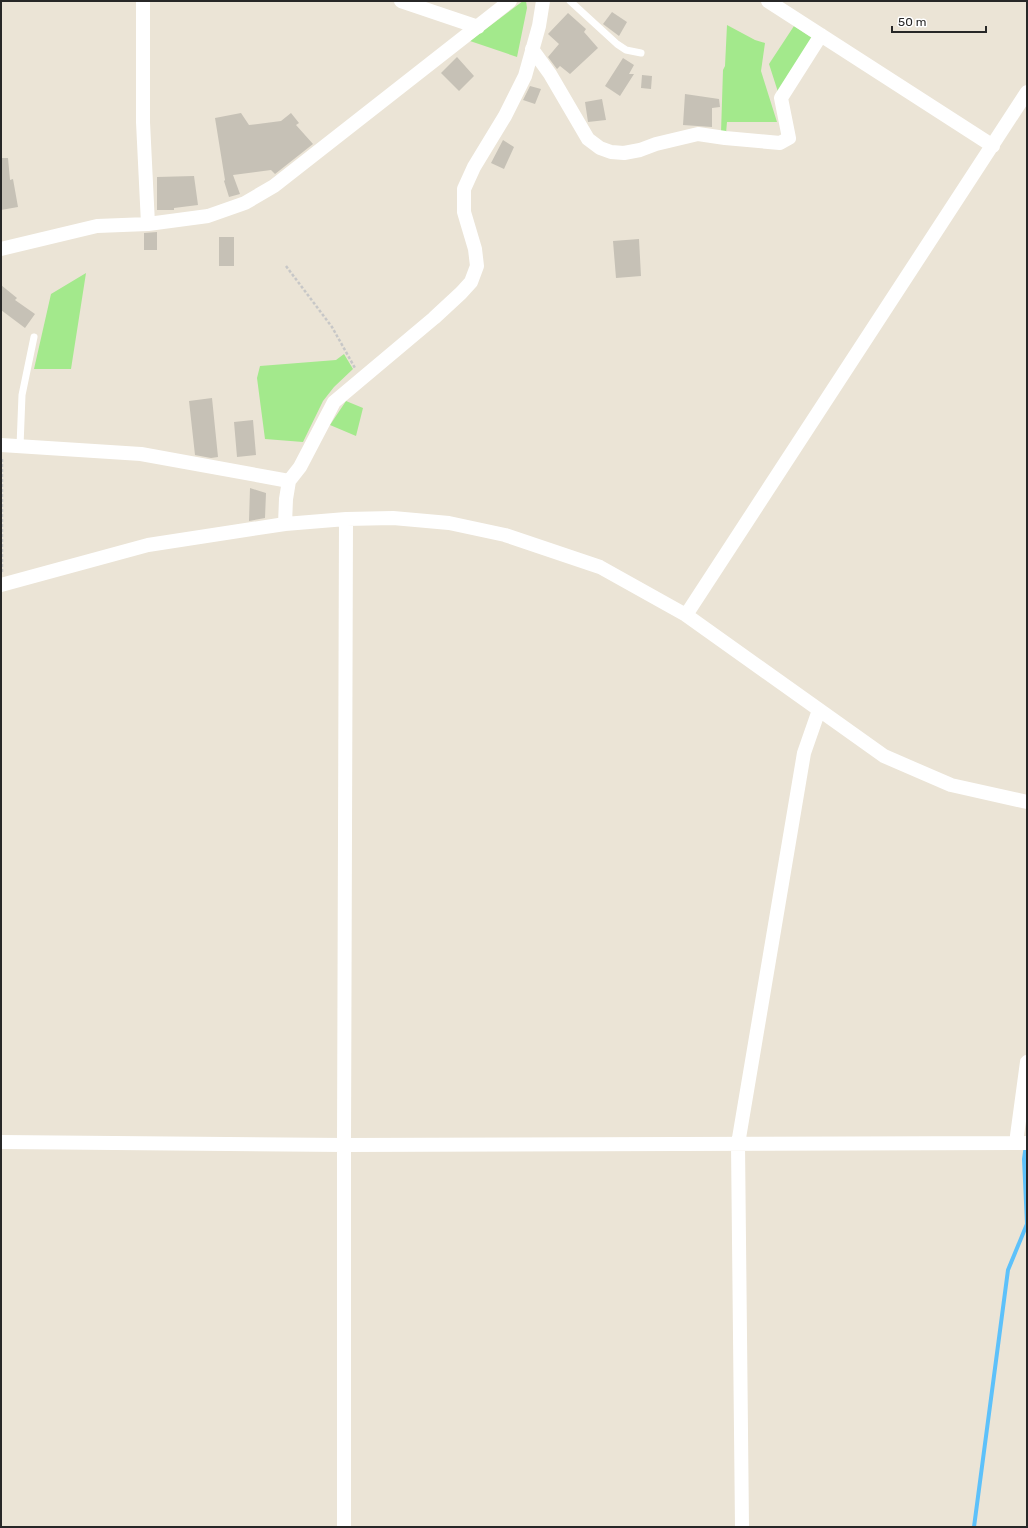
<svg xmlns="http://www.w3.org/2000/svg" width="1028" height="1528" viewBox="0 0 1028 1528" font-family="Rubik,sans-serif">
  <rect width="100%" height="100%" fill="#ebe4d6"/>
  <path fill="#a3e98c" d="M523 1H526L527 8 517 57 470 41Z
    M727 25 755 40 765 43 761 71 777 122H727L726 133H721L723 70 725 66Z
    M794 26 812 38 778 92 769 64Z
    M86 273 71 369H34L51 294Z
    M344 354 353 369 334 387 323 401 303 442 265 439 257 378 260 366 336 360Z
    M346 401 363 408 356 436 330 425Z"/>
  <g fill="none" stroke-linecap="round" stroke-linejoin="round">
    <path stroke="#5dc1fa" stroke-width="4" d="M974 1527 1008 1270 1027 1224 1024 1159 1026 1145"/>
  </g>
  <path fill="#c6c1b6" d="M612 12 627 22 619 36 603 24Z
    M568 13 586 29 584 32 598 48 570 74 560 66 557 69 548 57 559 44 548 34Z
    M457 57 474 76 459 91 441 73Z
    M623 58 634 65 629 74H634L620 96 605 86Z
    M642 75 652 76 651 89 641 88Z
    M530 86 541 89 535 104 523 100Z
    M685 94 719 99 720 107 712 108V127L683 125Z
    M602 99 606 120 588 122 585 102Z
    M241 113 249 125 281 121 291 113 299 123 296 125 313 144 275 174 271 170 233 175 240 194 229 197 224 181 225 180 215 118Z
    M503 140 514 147 504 169 491 163Z
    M1 158H8L10 180 13 179 18 207 1 210Z
    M194 176 198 205 174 208V210H157V177Z
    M157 232V250H144V233Z
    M219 237H234V266H219Z
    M639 239 641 276 616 278 613 241Z
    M1 285 17 298 15 300 35 314 25 328 1 310Z
    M212 398 218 457 211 458 195 455 189 401Z
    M253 420 256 455 237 457 234 422Z
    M250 488 266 493 265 518 249 521Z"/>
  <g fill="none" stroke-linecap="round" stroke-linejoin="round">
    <path stroke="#c7c7c7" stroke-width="2.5" stroke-dasharray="3 2" stroke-linecap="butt" d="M286 266 332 327 355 368
      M2 572V457"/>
    <path stroke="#fff" stroke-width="7" d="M570 1 617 44 626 50 641 53
      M20 446 22 395 34 337"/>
    <path stroke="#fff" stroke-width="14" d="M143 1V122L148 224
      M401 1 478 27
      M768 1 993 146
      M532 49 550 74 588 139 600 148 611 152 624 153 640 150 656 144 698 134 725 138 780 143 789 138 781 98 821 35
      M1 249 97 226 148 224 208 216 245 203 274 186 510 1
      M1 445 141 454 289 481
      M285 524 286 499 289 481 300 467 334 402 434 318 461 293 471 282 477 266 475 249 464 212V189L474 167 505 116 525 76 539 26 543 1
      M1 585 148 545 285 524 346 519 393 518 449 523 505 535 600 567 686 615 884 756 951 785 1027 802
      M686 615 1027 92
      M1 1142 344 1145 1027 1143
      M1016 1143 1027 1062
      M344 1527V1145L346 519
      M742 1527 738 1144 804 753 819 710"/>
  </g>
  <rect width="1028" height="1528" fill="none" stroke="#272727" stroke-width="4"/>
  <path d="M892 26v6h94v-6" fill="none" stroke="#272727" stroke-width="2"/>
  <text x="898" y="26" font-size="12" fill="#272727" stroke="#ffffff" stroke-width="3" paint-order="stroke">50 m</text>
</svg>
